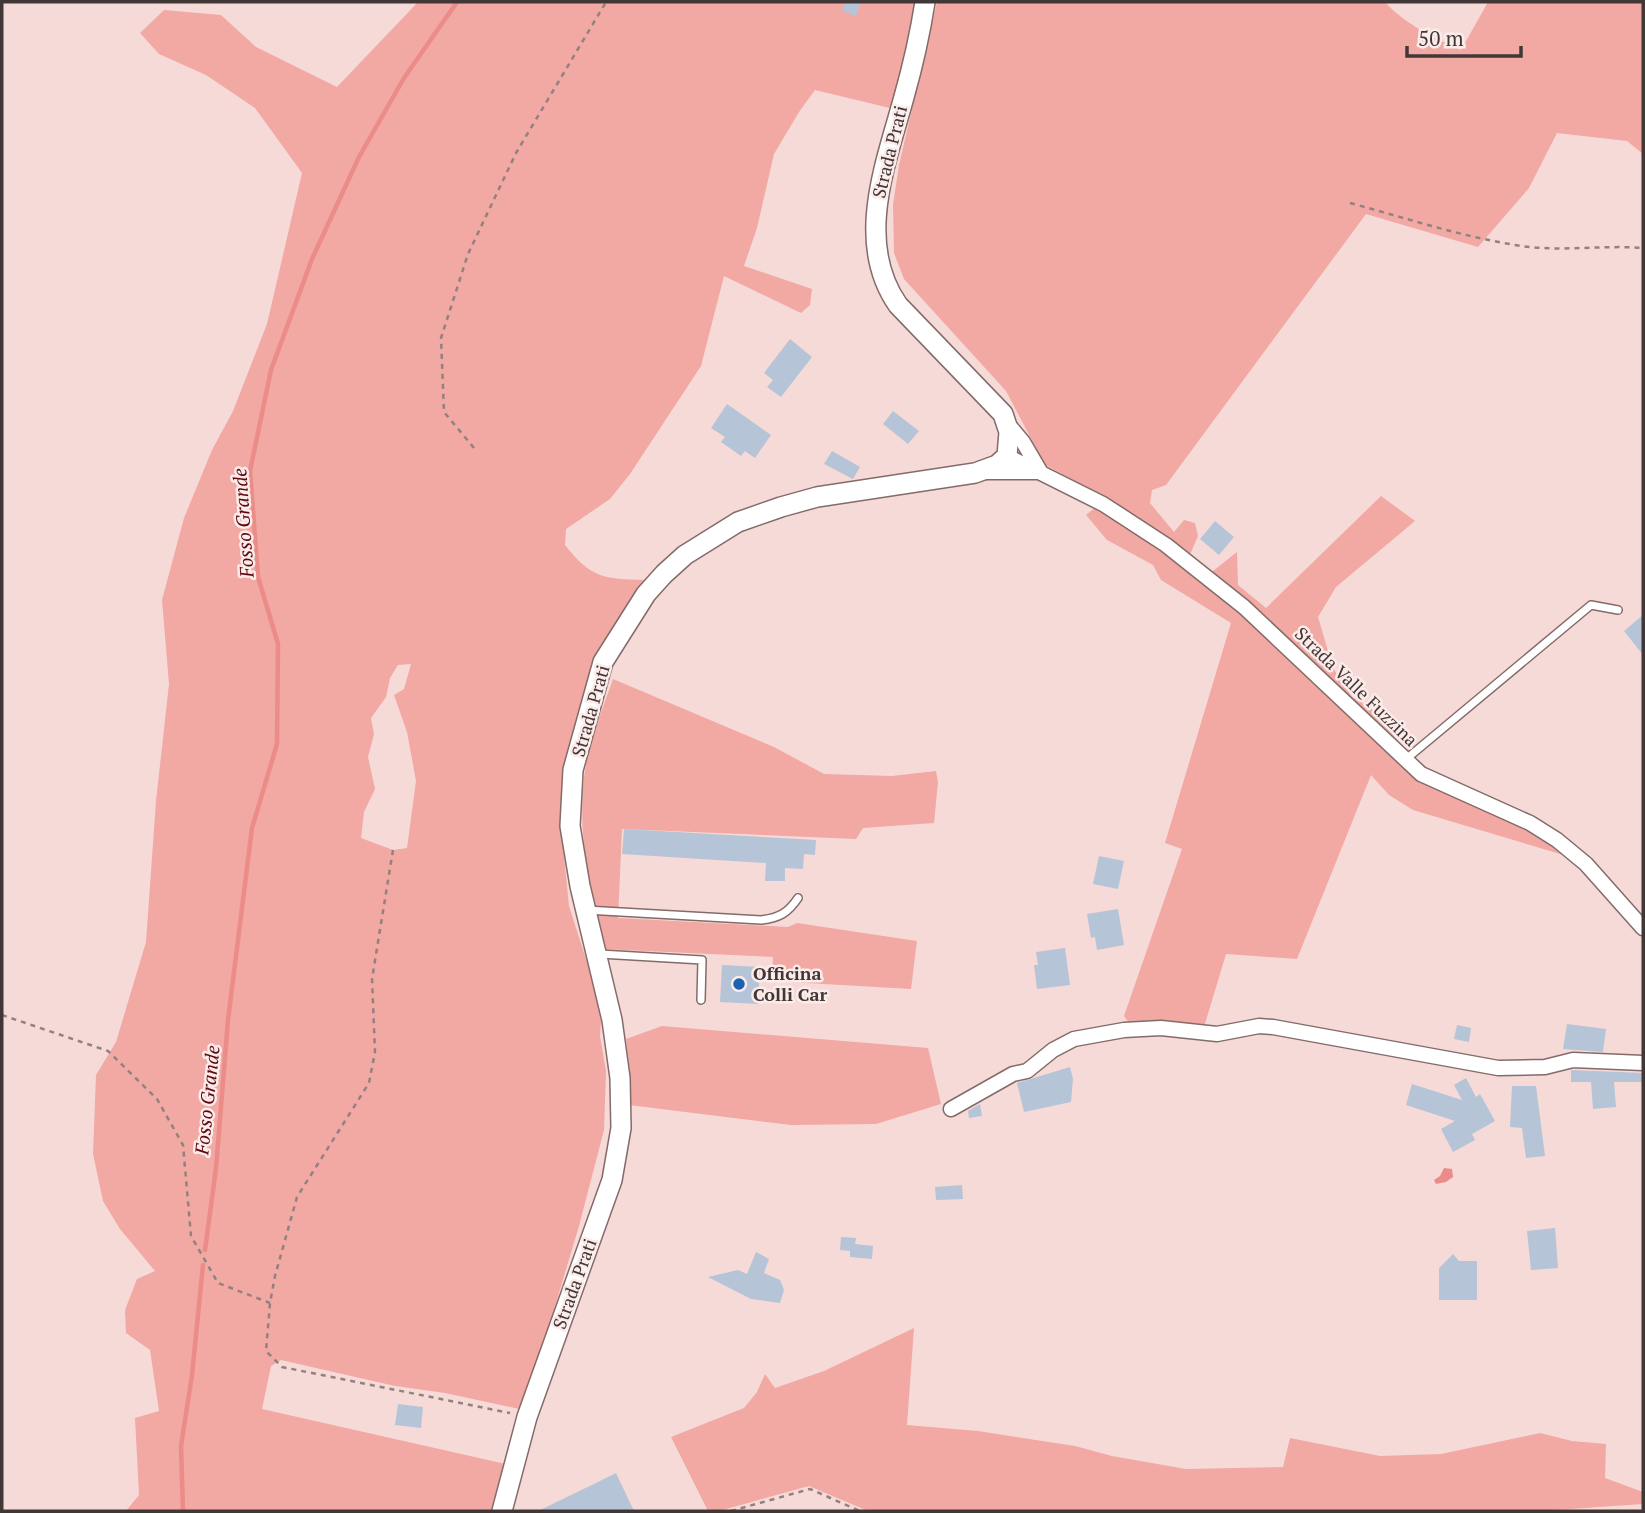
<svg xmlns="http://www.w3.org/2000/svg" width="1645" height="1513" viewBox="0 0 1645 1513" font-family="'PT Serif',serif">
  <rect width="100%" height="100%" fill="#f6dad8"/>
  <path fill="#f2a8a3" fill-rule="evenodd" d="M418 2H917L894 109 815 90 799 112 774 154 757 228 744 266 812 289 810 305 801 313 724 276 701 366 630 474 610 499 566 529 565 545C591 578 603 579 645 580L613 629 569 748 560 815 569 906 593 981 601 1021 600 1036 606 1071 604 1130 579 1226 524 1410 445 1393 395 1386 281 1360 271 1366 262 1409 510 1465 498 1511H126L139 1495 135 1418 159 1411 150 1350 126 1333 125 1310 137 1279 155 1271 120 1229 103 1201 93 1154 96 1075 116 1042 146 942 156 801 169 684 162 600 184 518 212 450 233 411 267 324 302 173 255 108 206 75 159 54 140 33 164 10 221 15 256 47 337 87ZM411 664 404 689 394 695 407 732 416 781 407 848 393 850 361 838 364 812 375 789 368 757 374 734 371 718 386 697 390 678 398 665Z
    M937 2H1385C1406 25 1433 37 1461 50L1488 2H1643V154L1627 141 1557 133 1529 188 1478 247 1366 214 1166 485 1152 490 1150 503 1174 532 1184 520 1195 523 1198 536 1189 557 1208 575 1237 552 1238 585 1266 608 1381 496 1415 521 1336 587 1318 617 1333 668 1352 697 1372 709 1414 761 1434 776 1542 822 1567 856 1413 810 1389 795 1371 775 1297 959 1226 954 1204 1027 1129 1023 1124 1016 1182 849 1165 843 1231 623 1161 580 1153 565 1107 540 1086 515 1107 498 1040 462 1038 452 1006 391 904 279 894 253 893 205 899 165Z
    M613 679 774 747 824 774 892 776 936 771 938 782 934 823 863 828 856 839 622 829 618 918 788 927 797 923 917 941 911 989 772 981 773 957 603 949C591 893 577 836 584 778 588 744 602 711 613 679Z
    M662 1026 928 1048 941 1104 876 1124 791 1125 629 1105 630 1072 626 1039Z
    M914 1328 907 1425 978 1431 1075 1446 1112 1456 1186 1469 1283 1467 1290 1438 1380 1456 1441 1454 1540 1433 1572 1441 1606 1444 1605 1478 1643 1492V1504L1541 1511H868L809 1486 719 1511H708L671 1437 744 1408 757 1392 765 1374 775 1388 824 1371Z"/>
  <path fill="#eb8c88" d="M1444 1168 1452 1169 1453 1177 1446 1182 1436 1184 1434 1180 1440 1176Z"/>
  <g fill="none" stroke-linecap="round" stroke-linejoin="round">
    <path stroke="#eb8c88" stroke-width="4.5" d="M205 1250 216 1168 228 1020 252 828 277 744 278 644 258 577 250 471 271 370 312 259 359 157 404 78 457 2
      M183 1511 181 1446 192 1375 203 1265"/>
  </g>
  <path fill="#b5c4d6" d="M846 2H861L856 16 842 11Z
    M790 339 812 357 781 397 767 387 773 380 764 373Z
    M727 404 771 435 755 458 745 451 741 456 721 442 725 437 711 428Z
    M893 411 919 431 908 444 883 424Z
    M832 451 860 467 853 479 824 464Z
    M1215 521 1234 537 1219 555 1200 539Z
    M1643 615V655L1624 631Z
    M624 829 816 840 815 855 804 854 803 869 785 868V881H765L766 863 622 854Z
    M1099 856 1124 861 1118 889 1093 884Z
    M1118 909 1124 945 1097 950 1095 937 1091 938 1087 914Z
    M1065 948 1070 985 1037 989 1034 965H1038L1036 952Z
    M722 965 760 967 758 1004 720 1002Z
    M1567 1024 1606 1029 1603 1052 1563 1049Z
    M1457 1025 1471 1028 1469 1042 1454 1039Z
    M1070 1067 1073 1079 1071 1102 1024 1112 1017 1083Z
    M1571 1070 1643 1073V1082H1614L1616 1107 1593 1109 1591 1082H1571Z
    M1466 1078 1476 1097 1480 1094 1495 1121 1472 1134 1475 1140 1453 1152 1441 1129 1455 1121 1406 1105 1412 1084 1462 1100 1454 1085Z
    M1512 1086H1536L1545 1156 1526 1158 1522 1128 1510 1127Z
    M980 1104 982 1116 969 1118 968 1111Z
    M962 1185 963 1199 936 1200 935 1187Z
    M1555 1228 1558 1268 1531 1270 1527 1231Z
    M841 1237 856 1238 855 1244 873 1246 872 1259 850 1257V1251L840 1250Z
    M756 1252 769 1259 764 1273 780 1280 784 1290 780 1303 751 1299 708 1277 738 1270 747 1274Z
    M1453 1254 1459 1261H1477V1300H1439V1268Z
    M398 1404 423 1407 421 1428 395 1425Z
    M616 1473 634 1511H538L598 1482Z"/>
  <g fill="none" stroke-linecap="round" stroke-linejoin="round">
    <g stroke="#836b69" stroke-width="10">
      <path id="lane" d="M1405 760 1591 605 1618 610
        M586 910 761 920C779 918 788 913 798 898
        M600 954 702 960 701 1000"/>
    </g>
    <g stroke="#836b69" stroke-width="17">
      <path id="street" d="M1007 423 1023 442 1040 471
        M1007 456 1103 504 1166 545 1244 607 1421 774 1530 823 1557 840 1586 864 1643 928
        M986 472H1036
        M951 1109 1013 1074 1027 1071 1053 1050 1074 1039 1124 1030 1161 1028 1217 1034 1259 1026 1273 1027 1498 1068 1545 1067 1573 1060 1643 1063"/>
    </g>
    <g stroke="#836b69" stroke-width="22">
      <path id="secondary" d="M502 1511 527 1417 612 1180 621 1128 620 1078 612 1020 580 886 570 826 573 770 603 662 646 594 664 574 685 555 738 522 781 507 817 497 975 473 997 465 1007 456 1009 432 1003 414 898 305C854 242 886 163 904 97 913 65 920 34 925 2"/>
    </g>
    <path stroke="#938180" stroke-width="2.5" stroke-dasharray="5 5" stroke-linecap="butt" d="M1350 203C1410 219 1468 239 1529 247 1567 251 1606 245 1643 248
      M474 448 444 412 441 338 468 254 516 153 606 2
      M393 850 372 979 375 1052 369 1083 297 1197 275 1276 270 1303 266 1351 282 1367 510 1413
      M2 1015 108 1051 157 1099 183 1145 191 1236 218 1283 270 1303
      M731 1511 810 1489 860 1511"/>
    <use href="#lane" stroke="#fff" stroke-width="7"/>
    <use href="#street" stroke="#fff" stroke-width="14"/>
    <use href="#secondary" stroke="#fff" stroke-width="19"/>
  </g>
  <circle fill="#1c62b2" stroke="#fbebe9" stroke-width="2.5" cx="739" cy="984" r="7"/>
  <g text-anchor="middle" stroke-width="5" stroke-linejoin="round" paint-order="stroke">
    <g font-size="18" fill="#423737" stroke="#fbebe9">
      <text transform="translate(890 152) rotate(-76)" y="6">Strada Prati</text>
      <text transform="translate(1356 687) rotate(44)" y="6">Strada Valle Fuzzina</text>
      <text transform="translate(591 711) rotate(-74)" y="6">Strada Prati</text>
      <text transform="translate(575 1284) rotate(-70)" y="6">Strada Prati</text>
    </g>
    <g font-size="18" font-weight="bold" fill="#423737" stroke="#fbebe9" text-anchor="start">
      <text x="753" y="980">Officina<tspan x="753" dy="21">Colli Car</tspan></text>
    </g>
    <g font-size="19" font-style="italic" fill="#5d0711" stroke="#fbebe9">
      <text transform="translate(243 523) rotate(-94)" y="7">Fosso Grande</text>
      <text transform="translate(207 1100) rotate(-84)" y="7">Fosso Grande</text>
    </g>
  </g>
  <rect width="1645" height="1513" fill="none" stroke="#423737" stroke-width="7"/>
  <path d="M1407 46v10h114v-10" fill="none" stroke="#423737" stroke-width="3.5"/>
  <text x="1418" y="46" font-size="21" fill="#423737" stroke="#fbebe9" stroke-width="5" paint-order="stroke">50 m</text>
</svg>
